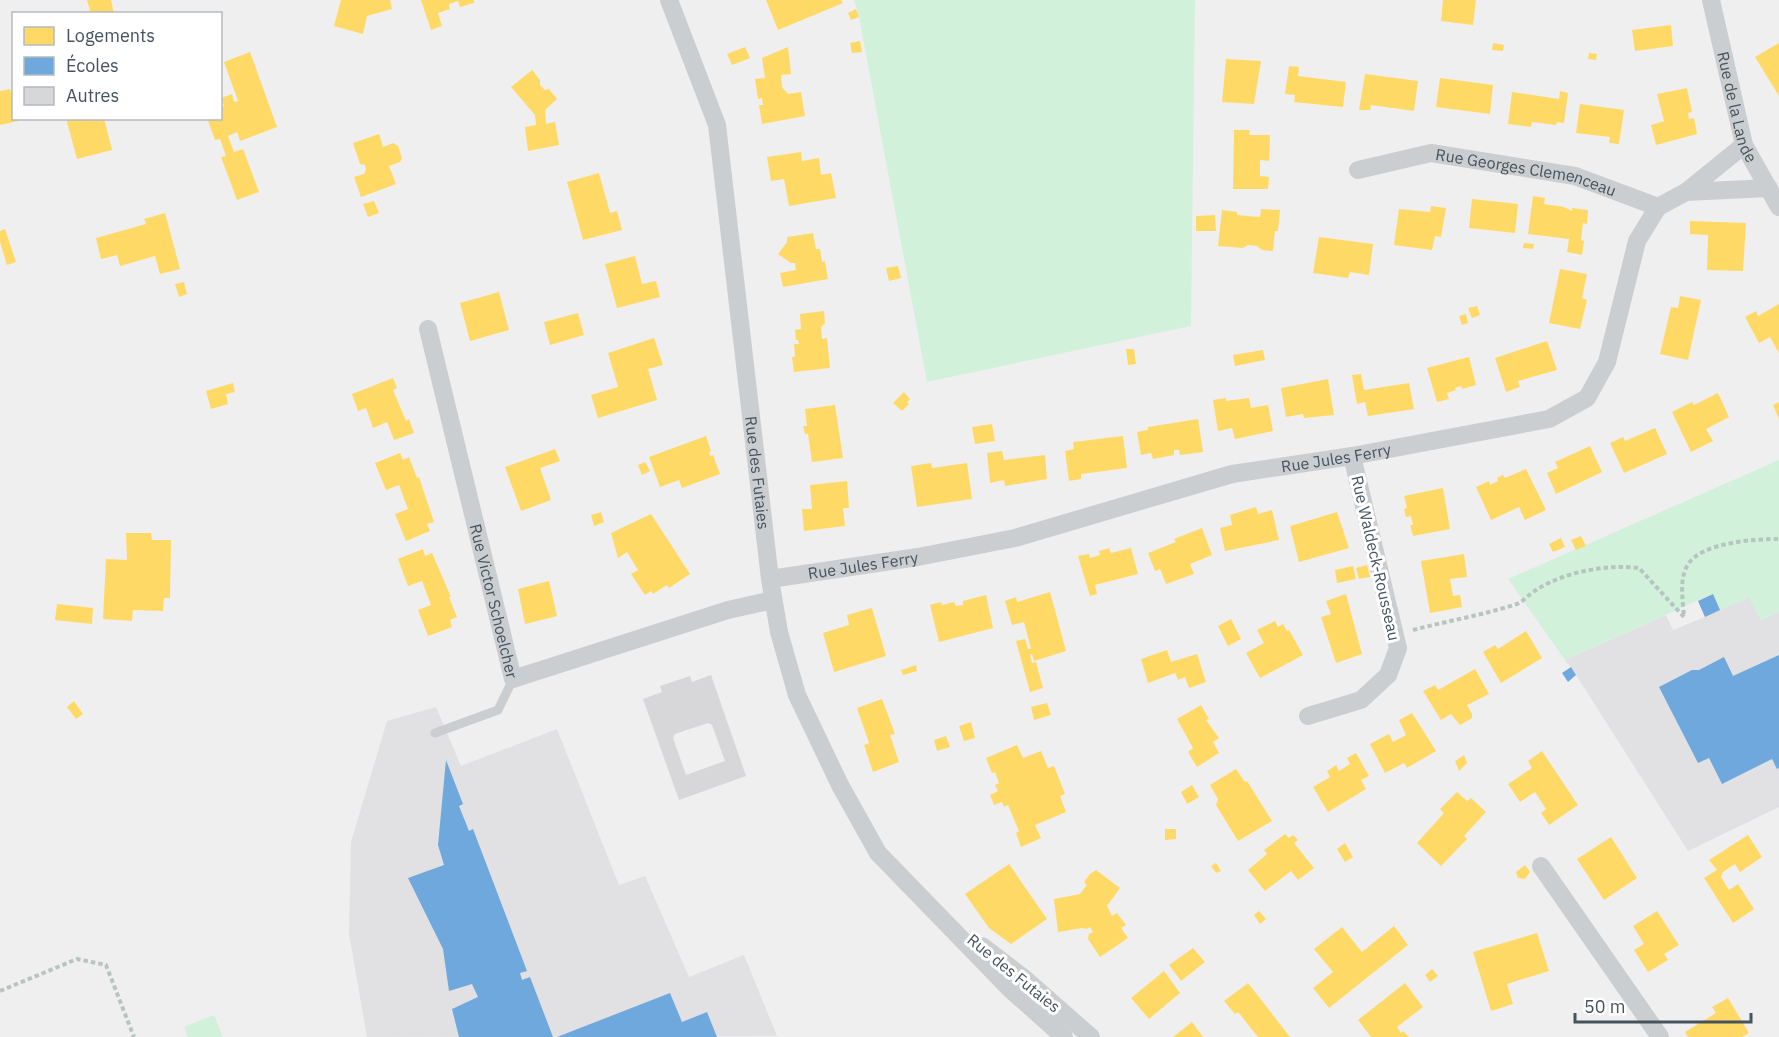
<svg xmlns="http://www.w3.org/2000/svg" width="1779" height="1037" viewBox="0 0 1779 1037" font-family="'IBM Plex Sans',sans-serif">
  <rect width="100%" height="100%" fill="#f0efef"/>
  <path fill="#e1e0e2" d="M1713 594 1749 597 1761 620 1779 612V807L1688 851 1571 667 1565 660 1666 615 1673 630 1705 617 1698 601Z
    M436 707 461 766 557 729 619 885 645 876 689 977 744 955 777 1036 367 1037 349 934 351 842 387 721Z"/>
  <path fill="#d1f1db" d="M854 0H1195L1191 326 927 382 859 17Z
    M1779 460V612L1761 620 1749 598 1720 610 1712 594 1565 660 1508 579Z
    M214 1015 223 1037H188L184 1027Z"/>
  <path fill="#ffd966" d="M87 0H111L114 14H91Z
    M341 0H390L392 9 367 16 363 34 334 26Z
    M421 0H474V3L460 7 458 1 449 4 450 9 438 13 442 26 431 30Z
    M766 0H841L843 3 778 30Z
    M1443 0H1476L1473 25 1441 21Z
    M856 9 859 17 851 20 848 13Z
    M1671 25 1673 46 1635 51 1632 30Z
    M860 41 862 52 852 53 850 43Z
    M1493 43 1504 45 1503 51 1492 50Z
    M1779 43V96L1755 57Z
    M745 47 750 58 732 65 727 54Z
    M788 47 791 74 781 75 782 87 788 94 801 92 805 116 762 124 759 105H763L762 98 758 99 755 79 765 78 762 58Z
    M250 52 277 127 240 141 237 132 228 136 234 152 243 149 259 192 237 200 221 157 226 156 220 139 215 140 207 118H220V108L224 106 221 98 232 94 234 102 238 101 224 62Z
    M1589 53 1597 54 1596 60 1588 59Z
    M1226 59 1261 61 1254 104 1222 102Z
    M1289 66 1299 67 1298 76 1346 82 1343 107 1294 102 1295 95 1285 94Z
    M532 70 540 80V85L545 90 549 89 557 99 545 110 546 124 555 122 559 145 528 151 525 127 536 125 535 115 511 87Z
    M1365 74 1418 81 1414 111 1371 105 1370 110H1359Z
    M1440 78 1493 85 1490 114 1436 107Z
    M1687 88 1692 112 1688 113 1689 119 1694 118 1697 134 1656 145 1651 125 1664 121 1657 94Z
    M10 89 14 103V118H18V121L0 125V91Z
    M1560 91 1568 93 1564 123 1557 122 1556 125 1532 122 1531 127 1508 124 1512 92 1559 99Z
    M1580 104 1624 110 1619 144 1609 143 1610 137 1576 133Z
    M66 118H104L112 150 77 159Z
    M1234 130H1250L1249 135H1270L1269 161 1260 160V176L1269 177 1268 189H1233Z
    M379 134 383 147 393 143 398 146 402 158 400 162 389 166 396 184 361 197 354 177 364 174 366 169 365 165 360 164 353 143Z
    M801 152 802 161 819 158 821 175 831 173 836 198 789 206 784 179 771 181 767 157Z
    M599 173 610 213 617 211 622 230 583 240 567 182Z
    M1533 196 1545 198 1544 204 1564 207 1572 211V208L1588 210 1587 224 1583 223 1581 240 1584 241 1582 255 1567 252 1569 239 1528 234Z
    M1472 199 1518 204 1515 233 1469 228Z
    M374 201 379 213 368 217 363 204Z
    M1431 206 1446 208 1441 237 1435 236 1432 250 1394 245 1399 209 1430 212Z
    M1261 209 1280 210 1278 231H1275L1273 251 1262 250 1257 246 1248 245 1243 248 1218 246 1222 210 1237 212V215L1260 217Z
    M165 213 180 269 160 274 155 256 120 266 117 255 101 259 96 238 146 224 144 219Z
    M1215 215 1216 231H1196V216Z
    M1690 221 1746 223 1743 271 1707 270 1708 235 1690 234Z
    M5 229 16 262 7 265 0 242V231Z
    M813 233 816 249H820L822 262 825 261 828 279 783 287 780 273 796 270 795 263H791L778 254 787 242V237Z
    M1319 237 1373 244 1369 275 1350 272 1348 278 1313 273Z
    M1524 243 1534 244 1533 249 1523 248Z
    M635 256 642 284 656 281 660 297 617 308 605 264Z
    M898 266 901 278 889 281 886 268Z
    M1560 269 1587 274 1582 298 1587 300 1580 329 1549 323Z
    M184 282 187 294 179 297 175 284Z
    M499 292 509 330 470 341 460 303Z
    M1680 296 1701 300 1688 360 1660 354 1671 307 1678 308Z
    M1779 304V353L1770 337 1759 343 1745 317 1756 311 1758 316Z
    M1477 306 1480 315 1472 318 1468 308Z
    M824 311 825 323 821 327 822 339 827 338 830 368 794 372 792 357H795L794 344H799L798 340H796L795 330 801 329 800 314Z
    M578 313 584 335 550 345 544 322Z
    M1466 314 1468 323 1462 325 1459 316Z
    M654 338 663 365 648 369 657 400 598 418 591 395 618 387 608 353Z
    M1547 341 1557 370 1518 381 1520 387 1506 392 1495 358Z
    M1126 349H1134L1136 364 1128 365Z
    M1263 350 1265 360 1235 366 1233 355Z
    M1469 357 1476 385 1462 389 1461 386 1455 388 1456 390 1447 393 1449 399 1437 402 1427 368Z
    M1361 374 1364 390 1409 383 1414 409 1368 416 1365 402 1357 404 1352 375Z
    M393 378 397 388 393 390 406 421 409 419 414 433 394 440 387 422 373 428 366 408 358 411 352 394Z
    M1328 379 1334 415 1304 418 1303 414 1286 417 1281 388Z
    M233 383 235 392 226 394 228 404 211 409 206 391Z
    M904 392 910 399 907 402 909 404 902 411 893 403Z
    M1718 393 1729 417 1706 429 1713 441 1691 452 1672 412 1692 402 1694 405Z
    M1226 398V401L1249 398 1251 408 1268 405 1273 431 1235 439 1232 428 1218 431 1213 400Z
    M1779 402V419L1773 405Z
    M835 405 843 458 812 462 808 434H805L803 426H807L805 409Z
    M1198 419 1203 452 1180 455 1179 450H1174V455L1153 459 1151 453 1141 455 1137 432 1148 430V427Z
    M992 424 995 441 975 444 972 427Z
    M1655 428 1667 454 1624 473 1610 443 1623 437 1625 441Z
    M706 436 711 451 709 452 710 456 713 455 720 474 682 488 679 480 660 487 649 457Z
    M1123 436 1127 468 1081 474V479L1069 481 1065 451 1074 449 1073 442Z
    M1590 446 1602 472 1556 494 1547 473 1558 468 1555 462Z
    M555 449 560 461 540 468 551 500 521 511 505 467Z
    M1002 451 1004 460 1045 455 1047 479 1005 486 1004 480 990 483 987 453Z
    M400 453 403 460 409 457 417 478 419 477 434 522 427 524 430 531 406 541 395 514 408 509 399 485 386 490 375 463Z
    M645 462 650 471 642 475 638 465Z
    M931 463 932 468 967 463 972 499 917 507 911 466Z
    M1526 469 1546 510 1525 520 1519 507 1491 520 1476 487 1489 481 1490 485 1498 481 1497 478 1503 475 1505 478Z
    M847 481 849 508H843L845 526 804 531 802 509H812L810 485Z
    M1443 488 1450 529 1413 536 1410 525H1413L1411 516 1406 517 1404 509 1407 508 1404 496Z
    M1256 507 1258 514 1272 510 1279 540 1225 551 1220 528 1232 525 1230 515Z
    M601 512 604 522 594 526 591 515Z
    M1337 512 1349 548 1299 562 1290 526Z
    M651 514 690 574 669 588 667 585 653 594 651 591 645 595 631 574 638 570 627 552 618 558 611 533Z
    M1202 528 1212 555 1190 564 1194 574 1166 584 1160 569 1155 571 1148 553 1176 542 1174 539Z
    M126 533H151L152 540H171L170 598H164L163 611 133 610 132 621 103 619 106 559 127 560Z
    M1581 536 1586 546 1576 550 1571 540Z
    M1561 538 1565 547 1553 552 1549 544Z
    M1109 548 1111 553 1131 548 1138 574 1095 585 1097 594 1090 596 1078 556 1089 554 1090 558 1100 555 1099 551Z
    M423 549 425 556 432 553 451 597H449L457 617 450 620 452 627 428 636 418 610 431 605 422 581 408 586 398 559Z
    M1464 554 1467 577 1450 579 1453 596 1460 595 1462 607 1430 613 1421 561Z
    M1367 565 1370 577 1359 579 1356 568Z
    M1353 566 1356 579 1337 583 1335 570Z
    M549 581 557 616 525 624 518 589Z
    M1050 592 1066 651 1034 661 1032 654H1030L1032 663 1036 662 1043 688 1030 692 1016 641 1025 639 1028 649H1031L1024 622 1012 625 1005 601 1016 597 1017 602Z
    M1346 594 1362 654 1336 663 1321 617 1331 614 1326 601Z
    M986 595 993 628 939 642 930 605 941 602 942 605 954 602 956 606 963 605V601Z
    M57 604 93 608 92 624 55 620Z
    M872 608 886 656 834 672 823 633 849 625 847 615Z
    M1231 619 1241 639 1228 646 1218 626Z
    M1275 621 1278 627 1283 624 1287 631 1289 630 1303 655 1260 678 1246 653 1264 643 1257 630Z
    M1526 631 1542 658 1501 683 1483 652 1495 645 1498 649Z
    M1167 650 1171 662 1197 654 1206 682 1189 688 1185 677 1178 680 1175 673 1148 683 1141 659Z
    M916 665 917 671 903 675 901 670Z
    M1475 669 1489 694 1467 705 1472 714V718L1460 725 1451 714 1441 720 1423 691 1435 685 1438 690Z
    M882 699 895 734 890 735 899 762 873 772 864 745 869 743 857 708Z
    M74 701 83 714 76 719 67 707Z
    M1047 703 1051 715 1034 720 1031 707Z
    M1201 705 1209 719 1206 720 1219 738 1213 742 1219 753 1197 767 1188 752 1193 748 1177 719Z
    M1412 713 1436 751 1407 768 1404 763 1385 773 1370 744 1389 734 1393 742 1406 735 1399 720Z
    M971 722 975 738 964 741 959 726Z
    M946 736 950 747 937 751 934 740Z
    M1017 745 1023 758 1041 751 1048 768 1054 766 1065 794 1060 796 1066 812 1035 825 1041 838 1021 847 1016 833 1019 831 1008 805 1004 807 1002 802 994 805 990 795 998 791 995 785 999 783 995 772 992 773 986 758Z
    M1542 751 1578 805 1549 825 1541 813 1546 809 1535 792 1520 802 1508 784 1532 768 1528 761Z
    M1356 753 1369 776 1361 780 1366 789 1328 812 1313 787 1330 777 1327 771 1336 765 1339 771 1350 764 1347 758Z
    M1464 755 1467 763 1459 771 1455 761Z
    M1236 769 1245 782 1247 781 1272 821 1238 841 1216 805 1218 799 1210 785Z
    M1192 785 1199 797 1187 804 1181 792Z
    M1457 792 1467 801 1471 798 1486 812 1464 836 1467 839 1441 866 1417 843 1444 813 1440 809Z
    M1165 829H1176V839L1165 840Z
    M1285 834 1289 838 1293 835 1298 840 1294 843 1314 868 1298 880 1291 871 1265 891 1248 870 1267 854 1264 850Z
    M1748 835 1762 857 1740 872 1735 864 1723 872 1721 877 1729 890 1738 884 1754 909 1733 923 1704 878 1717 870 1709 860Z
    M1611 837 1637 878 1604 900 1577 859Z
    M1345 843 1353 857 1345 862 1337 849Z
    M1216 863 1221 871 1216 873 1211 866Z
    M1009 864 1047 919 1011 944 989 928 965 894Z
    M1525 865 1530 872 1525 879 1518 878 1516 872Z
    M1096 870 1120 888 1107 906 1112 916 1117 913 1126 925 1121 928 1128 938 1100 957 1088 939 1089 934 1093 932 1090 927 1087 929 1082 928 1058 932 1054 899 1080 894 1087 885 1084 882 1090 874Z
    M1259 911 1266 919 1260 924 1254 915Z
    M1657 911 1679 945 1664 954 1668 960 1648 972 1634 950 1644 944 1633 926Z
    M1394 926 1408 945 1329 1008 1313 988 1333 972 1314 949 1342 927 1362 952Z
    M1537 933 1549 971 1507 984 1513 1004 1491 1011 1473 952Z
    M1193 948 1205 962 1181 981 1169 965Z
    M1432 969 1438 976 1430 982 1425 975Z
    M1164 971 1180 993 1149 1019 1131 998Z
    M1248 983 1290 1037H1258L1238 1012 1235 1014 1224 1001Z
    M1405 983 1423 1007 1397 1027 1401 1033 1403 1031 1409 1037H1371L1358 1020Z
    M1728 998 1749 1033 1742 1037H1688L1685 1032 1716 1013 1712 1007Z
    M1192 1022 1203 1037H1173Z"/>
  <path fill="#6fa8dc" d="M1713 594 1720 610 1705 617 1698 601Z
    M1779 655V768L1777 769 1772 759 1722 784 1709 758 1698 763 1659 687 1692 670H1699L1724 657 1733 676Z
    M1571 667 1576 675 1568 682 1562 673Z
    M446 760 463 804 459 806 469 831 473 829 527 971 520 973 522 980 530 977 553 1037H459L452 1009 478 997 472 984 449 991 443 949 408 878 444 865 438 845Z
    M670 993 682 1022 707 1012 717 1037H557Z"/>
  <path fill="#d7d7d9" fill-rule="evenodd" d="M711 675 746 776 679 800 643 699 662 692 660 686 690 676 692 682ZM708 723 712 725 725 761 686 775 673 738 675 734Z"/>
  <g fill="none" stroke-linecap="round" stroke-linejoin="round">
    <path stroke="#b7c5c0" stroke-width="4" stroke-dasharray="4.5 3" stroke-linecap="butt" d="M1413 630C1447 621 1483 615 1517 604 1524 601 1529 594 1536 590 1564 572 1606 564 1639 568L1684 617C1683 602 1679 580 1687 566 1700 542 1755 539 1779 539
      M0 991 77 959 106 965 134 1037"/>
    <path stroke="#cbced0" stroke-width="9" d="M435 733 498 710 513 679"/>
    <g stroke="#cbced0" stroke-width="18">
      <path id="s1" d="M669 0 717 125 770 579 779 632 797 695 840 785 878 853 1010 989 1064 1037"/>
      <path id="s2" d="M1711 0 1744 145 1779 207"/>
      <path id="s3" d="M1358 170 1431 153 1575 176 1658 207"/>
      <path d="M1686 192 1744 145"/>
      <path id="s4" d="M428 329 513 679 728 610 773 600"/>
      <path id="s5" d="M770 579 918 557 1015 538 1232 474 1352 456 1549 419 1587 398 1607 362 1637 241 1658 207 1686 192 1769 188"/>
      <path d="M1308 716 1361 700 1388 675 1398 648 1352 456"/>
      <path d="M1541 866 1660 1037"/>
      <path d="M982 946 1025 979 1091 1037"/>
    </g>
  </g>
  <g text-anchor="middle" stroke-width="6" stroke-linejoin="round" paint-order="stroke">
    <g font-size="16" fill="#44535e" stroke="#fff">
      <text dy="6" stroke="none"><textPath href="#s2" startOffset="110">Rue de la Lande</textPath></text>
      <text dy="6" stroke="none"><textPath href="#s3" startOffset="172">Rue Georges Clemenceau</textPath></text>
      <text dy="6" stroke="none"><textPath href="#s5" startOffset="580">Rue Jules Ferry</textPath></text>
      <text dy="6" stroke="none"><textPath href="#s1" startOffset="484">Rue des Futaies</textPath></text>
      <text transform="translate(1376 558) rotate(77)" y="6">Rue Waldeck-Rousseau</text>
      <text dy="6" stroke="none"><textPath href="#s5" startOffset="94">Rue Jules Ferry</textPath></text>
      <text dy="6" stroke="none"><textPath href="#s4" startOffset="280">Rue Victor Schoelcher</textPath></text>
      <text transform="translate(1014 973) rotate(39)" y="6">Rue des Futaies</text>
    </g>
  </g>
  <rect x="12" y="12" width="210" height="108" fill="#ffffff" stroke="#b4babf" stroke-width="1.5"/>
  <rect x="24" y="27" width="30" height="18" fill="#ffd966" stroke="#b4babf" stroke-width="1.5"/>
  <text x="66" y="42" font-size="18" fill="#44535e">Logements</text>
  <rect x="24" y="57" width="30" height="18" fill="#6fa8dc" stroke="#b4babf" stroke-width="1.5"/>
  <text x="66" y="72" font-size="18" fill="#44535e">Écoles</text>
  <rect x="24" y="87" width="30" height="18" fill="#d7d7d9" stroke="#b4babf" stroke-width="1.5"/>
  <text x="66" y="102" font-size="18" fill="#44535e">Autres</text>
  <path d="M1575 1013v9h176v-9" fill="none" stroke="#44535e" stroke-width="3"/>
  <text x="1584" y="1013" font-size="18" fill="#44535e" stroke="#ffffff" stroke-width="4.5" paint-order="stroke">50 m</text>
</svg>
